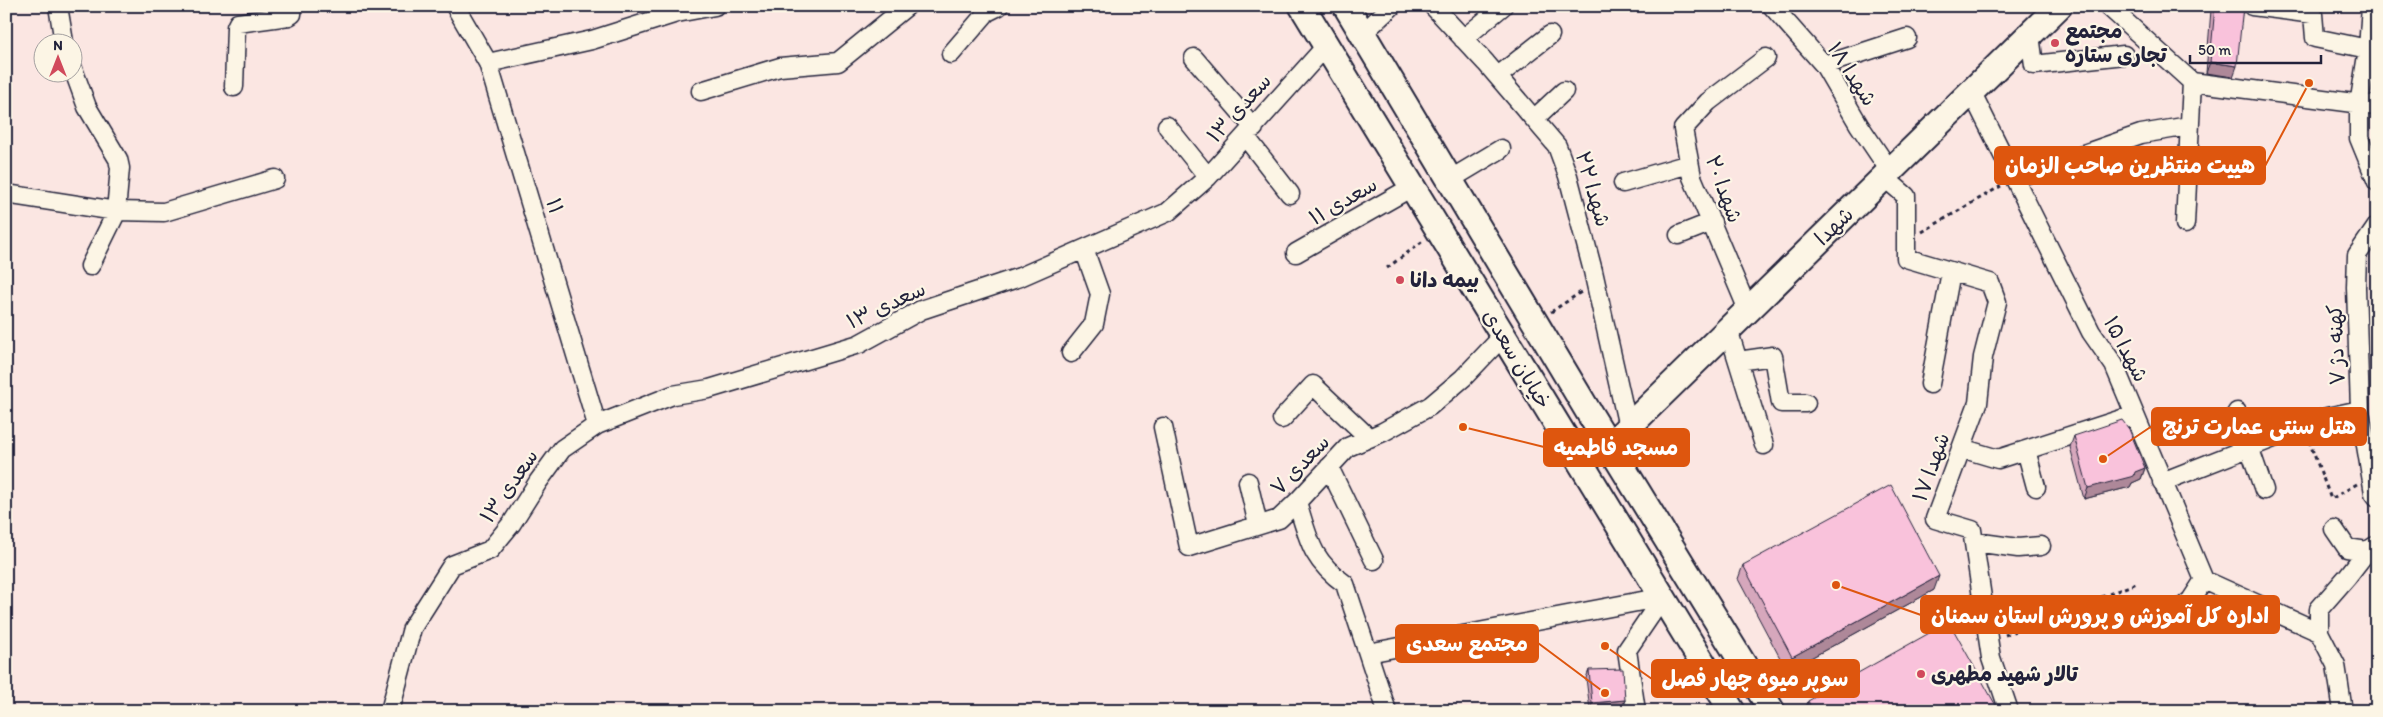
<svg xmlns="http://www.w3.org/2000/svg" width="2383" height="717" viewBox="0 0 2383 717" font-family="Itim,'Playpen Sans Arabic',sans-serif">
  <rect width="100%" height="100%" fill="#fbe6e2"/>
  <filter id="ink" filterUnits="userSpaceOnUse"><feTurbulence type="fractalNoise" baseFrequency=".02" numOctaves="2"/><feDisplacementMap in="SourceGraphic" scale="10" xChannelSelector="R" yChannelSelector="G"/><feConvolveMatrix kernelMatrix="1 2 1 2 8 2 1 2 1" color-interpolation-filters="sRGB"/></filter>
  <g filter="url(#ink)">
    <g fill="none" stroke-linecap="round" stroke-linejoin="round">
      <g stroke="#22223b" stroke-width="21">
        <path id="street" d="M58 6 64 42
          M455 6 488 63 597 425
          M1433 6 1486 63 1557 146 1568 176 1593 271 1628 427
          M1772 6 1824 65 1859 125 1890 171
          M2108 6 2192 82 2377 106
          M2252 6 2313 14 2315 38 2368 49
          M2371 6 2368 49 2359 105V138L2377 182
          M1362 34 1392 6
          M2030 35 2034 65 2124 55
          M1463 39 1503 6
          M951 54 987 12 999 6
          M1194 58 1254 128
          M488 63 592 40 677 13 715 6
          M1824 65 1907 38
          M72 66 87 107 118 159 120 168 116 211
          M1498 76 1550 35
          M234 87 236 27 238 23 289 16 292 14 293 6
          M701 91 780 67 838 62 907 6
          M1971 91 2091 332 2114 365 2204 580 2319 632 2336 665 2343 711
          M1534 119 1564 91
          M1167 126 1208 177
          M1245 136 1290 194
          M1884 177 1906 196V258L1990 283 1997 302 1983 357 1978 403 1935 519 1972 530 1991 658 2009 711
          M2015 178 2141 134 2189 126
          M1451 179 1501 149
          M1623 183 1689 164
          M6 194 116 211 164 212 275 179
          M2185 224 2192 82
          M2377 226 2357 255 2356 287 2360 410 2374 493 2377 497
          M1679 235 1712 222
          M1296 253 1412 187
          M90 266 117 211
          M1748 310 1692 177 1683 129 1708 102 1766 58
          M1728 329 1764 445
          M1071 353 1094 324 1100 294 1084 249
          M1738 361 1773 356 1781 403H1806
          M1930 384 1951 272
          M2237 412 2264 490
          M1282 419 1313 385 1369 438
          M1163 427 1189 547 1279 519 1297 502 1348 447 1383 432 1430 406 1463 378 1503 336
          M1961 448 1998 459 2134 415
          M2026 450 2036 487
          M1329 467 1374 560
          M1248 482 1258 525
          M2162 482 2327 417 2360 410
          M1297 502C1309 540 1311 560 1345 584L1387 711
          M2334 529 2347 548 2367 551 2375 546
          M1975 542 2018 548 2041 546
          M2170 618 2191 600 2204 580
          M2319 632V609L2347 577 2367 551
          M1368 653 1663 597
          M390 711 412 628 452 565 490 550 512 523 538 482 562 449 597 425 673 395 709 389 859 344 921 310 1020 277 1168 212 1208 177 1326 46
          M1636 711 1627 650 1663 597"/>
      </g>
      <g stroke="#22223b" stroke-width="29">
        <path id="secondary" d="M1302 6 1732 711
          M1346 6 1588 411 1772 711
          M1610 445 2059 6"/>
      </g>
      <path stroke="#22223b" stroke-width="3" stroke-dasharray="4 4" stroke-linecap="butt" d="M1922 232 2001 186
        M1387 268 1423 241
        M1551 312 1581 292
        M2309 441 2331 499 2357 484
        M2005 635 2137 583"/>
      <use href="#street" stroke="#fcf5e5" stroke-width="18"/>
      <use href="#secondary" stroke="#fcf5e5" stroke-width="25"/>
    </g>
    <path fill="#d6a7bc" stroke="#22223b" d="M2212 6H2243L2233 77 2206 73 2211 10Z
      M2074 436 2145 468 2141 479 2132 483 2130 487 2084 499 2070 447Z
      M1743 565 1934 590 1787 671 1738 579Z
      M1589 670 1625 700 1622 707 1590 710 1586 678Z
      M1808 701 1999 711H1805Z"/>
    <path fill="#ae8899" stroke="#22223b" d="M2210 62 2237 66 2233 77 2206 73Z
      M2145 468 2141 479 2132 483 2130 487 2084 499 2088 488Z
      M1939 576 1934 590 1787 671 1792 657Z
      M1625 700 1622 707 1590 710 1592 703Z"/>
    <path fill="#f9c2db" stroke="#22223b" d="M2215 6H2243L2237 66 2210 62Z
      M2122 420 2129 429 2145 468 2135 472 2134 476 2088 488 2074 436Z
      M1891 485 1939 576 1792 657 1743 565Z
      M1949 622 1999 711H1813L1808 701Z
      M1623 669 1625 700 1592 703 1589 670Z"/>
  </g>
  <g fill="#d1495b" stroke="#fcf5e5" stroke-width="2">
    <circle cx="2055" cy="43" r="5"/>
    <circle cx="1400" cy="280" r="5"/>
    <circle cx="1921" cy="674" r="5"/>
  </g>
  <g text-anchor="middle" stroke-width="4.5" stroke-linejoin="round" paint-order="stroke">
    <g font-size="21" font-weight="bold" fill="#22223b" stroke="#fcf5e5" text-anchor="start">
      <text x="2065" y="38">مجتمع<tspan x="2065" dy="24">تجاری ستاره</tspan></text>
      <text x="1410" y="287">بیمه دانا</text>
      <text x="1931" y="681">تالار شهید مطهری</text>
    </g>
    <g font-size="21" fill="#22223b" stroke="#fcf5e5">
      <text transform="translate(1852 74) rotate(57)" y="7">شهدا ۱۸</text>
      <text transform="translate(1239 108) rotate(-48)" y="7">سعدی ۱۳</text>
      <text transform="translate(1593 189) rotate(74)" y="7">شهدا ۲۲</text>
      <text transform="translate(1724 189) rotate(70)" y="7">شهدا ۲۰</text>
      <text transform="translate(1343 201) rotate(-30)" y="7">سعدی ۱۱</text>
      <text transform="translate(555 206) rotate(73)" y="7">۱۱</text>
      <text transform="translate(1834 226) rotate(-44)" y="7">شهدا</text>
      <text transform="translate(886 305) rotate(-25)" y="7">سعدی ۱۳</text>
      <text transform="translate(2336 345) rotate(-92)" y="7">کهنه دژ ۷</text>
      <text transform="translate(2126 349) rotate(62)" y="7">شهدا ۱۵</text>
      <text transform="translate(1517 359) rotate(59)" y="7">خیابان سعدی</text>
      <text transform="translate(1300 465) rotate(-46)" y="7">سعدی ۷</text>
      <text transform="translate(1931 467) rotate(-70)" y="7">شهدا ۱۷</text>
      <text transform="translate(509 486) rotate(-55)" y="7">سعدی ۱۳</text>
    </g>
  </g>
  <path fill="none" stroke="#de560e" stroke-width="2" d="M2309 83L2265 166M2103 459L2152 426M1463 427L1544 447M1836 585L1921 615M1605 693L1538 643M1605 646L1652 679"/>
  <g fill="#de560e" stroke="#fcf5e5" stroke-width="2">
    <circle cx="2309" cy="83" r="5"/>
    <circle cx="2103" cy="459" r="5"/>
    <circle cx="1463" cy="427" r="5"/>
    <circle cx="1836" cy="585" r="5"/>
    <circle cx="1605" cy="693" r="5"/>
    <circle cx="1605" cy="646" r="5"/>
  </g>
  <g fill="#de560e" stroke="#de560e" stroke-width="2">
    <rect x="1995" y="147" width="270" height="37" rx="5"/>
    <rect x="2152" y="408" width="214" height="37" rx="5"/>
    <rect x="1544" y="429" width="145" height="37" rx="5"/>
    <rect x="1921" y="596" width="358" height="37" rx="5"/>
    <rect x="1396" y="625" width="142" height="37" rx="5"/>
    <rect x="1652" y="660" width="207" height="37" rx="5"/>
  </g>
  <g font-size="22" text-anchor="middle" font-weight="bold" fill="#fff">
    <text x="2130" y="173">هییت منتظرین صاحب الزمان</text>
    <text x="2259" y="434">هتل سنتی عمارت ترنج</text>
    <text x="1616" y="455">مسجد فاطمیه</text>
    <text x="2100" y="623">اداره کل آموزش و پرورش استان سمنان</text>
    <text x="1467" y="651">مجتمع سعدی</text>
    <text x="1755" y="686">سوپر میوه چهار فصل</text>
  </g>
  <rect width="2383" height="717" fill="none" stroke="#fcf5e5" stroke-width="25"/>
  <rect x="12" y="12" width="2358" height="692" fill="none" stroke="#22223b" stroke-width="2" filter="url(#ink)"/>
  <g transform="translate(58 58)"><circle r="24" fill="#fcf5e5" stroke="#a5a1a1"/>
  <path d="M0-4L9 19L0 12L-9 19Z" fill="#d1495b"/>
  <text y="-8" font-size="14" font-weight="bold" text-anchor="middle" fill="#22223b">N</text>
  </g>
  <path d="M2190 55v8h131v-8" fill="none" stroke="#22223b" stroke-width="2.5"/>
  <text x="2198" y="55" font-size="15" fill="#22223b" stroke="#fcf5e5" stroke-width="4" paint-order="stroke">50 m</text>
</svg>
